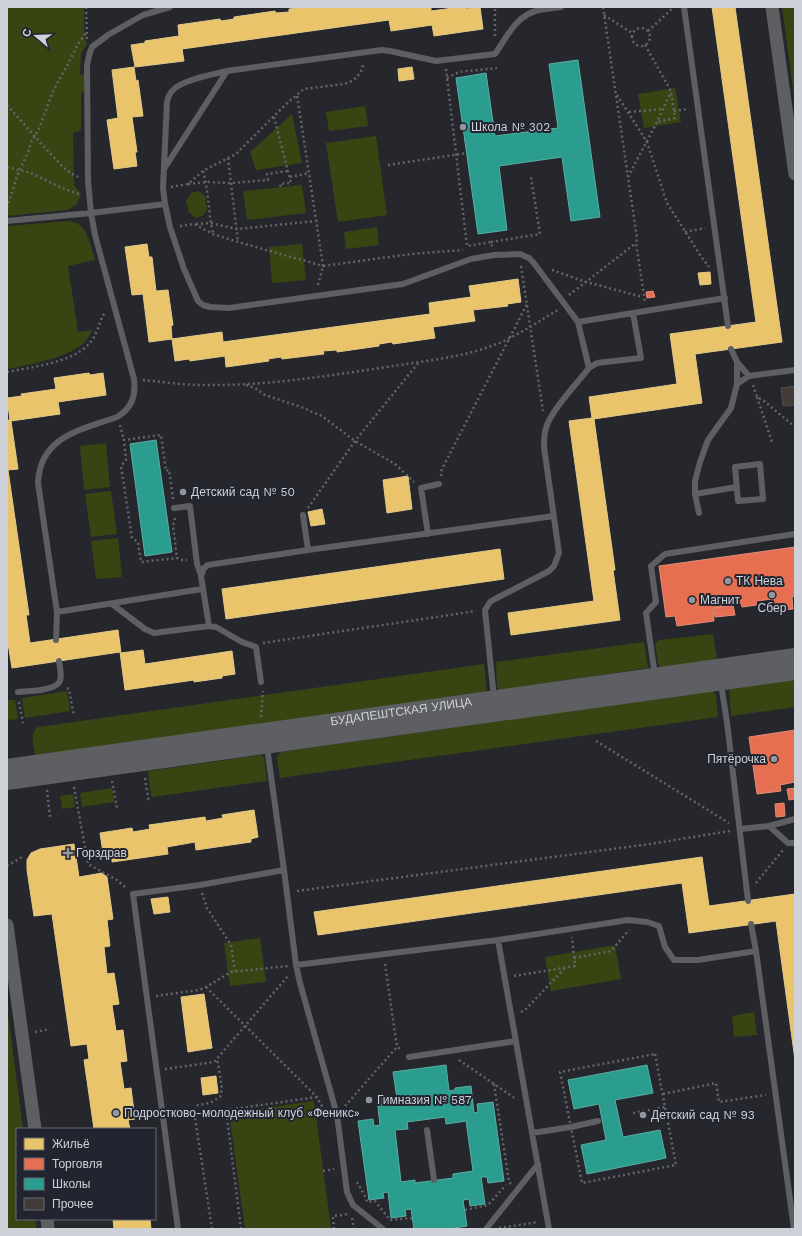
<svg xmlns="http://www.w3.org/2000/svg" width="802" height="1236" viewBox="0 0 802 1236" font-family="'Work Sans',sans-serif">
  <rect width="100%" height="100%" fill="#26272c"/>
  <path fill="#394413" d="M7 7H84V36L87 44 81 53 80 75 84 74V92L81 93V130L73 133 74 185 81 194 76 205 68 210 7 216Z
    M782 7H795V103Z
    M675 88 681 122 644 128 638 94Z
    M365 106 368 126 329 131 326 112Z
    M292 114 302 163 256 170 250 152Z
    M376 136 387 215 338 222 326 143Z
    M302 185 306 213 247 220 243 191Z
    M199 191 205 196 207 210 202 216 196 218 189 213 186 201 191 193Z
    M68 221C88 222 90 245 95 260L68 266 78 332 92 330C90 334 88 339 84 343 67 358 29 365 7 369V226Z
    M377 227 379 245 346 249 344 232Z
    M302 244 306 280 272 283 269 247Z
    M106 443 110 487 84 490 80 446Z
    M111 491 117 534 91 537 85 494Z
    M118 538 122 577 96 579 91 541Z
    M713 634 717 658 702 662 660 667 658 663 655 643 659 640Z
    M644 642 648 668 499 690 497 687 496 662Z
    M484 664 487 692 35 756C34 746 29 733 38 727Z
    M795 679V707L731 716 729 688Z
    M67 691 70 711 25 718 22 698Z
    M712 691 716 695 718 717 280 778 277 759 280 752Z
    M7 700H15L18 719 7 720Z
    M261 755 264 758 267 781 152 797 151 795 148 771Z
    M112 788 114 802 82 807 80 793Z
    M73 794 75 807 62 809 60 796Z
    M260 938 266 982 230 986 224 943Z
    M615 945 621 979 551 991 545 957Z
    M7 1006 23 1129H17V1219H35L37 1229H7Z
    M754 1012 757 1035 734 1037 732 1016Z
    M314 1101 331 1229H245L229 1113Z"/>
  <path fill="#e9c46a" stroke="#e1c88b" d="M306 7H431V11L461 7H466V9L480 7 483 29 434 36 432 25 391 31 389 20 182 49 184 61 135 67 131 45 145 43V41L179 36 178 25 220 19 221 21 234 19V17L275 11 276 13 289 12V9Z
    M712 7H735L782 342 695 354 702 403 594 419 615 570H613L620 620 511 635 508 613 594 601 569 421 592 418 589 397 677 384 670 334 756 322Z
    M134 67 136 81 138 80 143 116 132 117 137 152H135L137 166 114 169 107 120 118 118 112 70Z
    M412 67 414 79 399 81 398 69Z
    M147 244 149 257H152L156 291 168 290 173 325 171 326 172 339 149 342 143 294 132 295 125 247Z
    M710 272 711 284 700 285 698 273Z
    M518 279 521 302 507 304 508 306 473 310 475 321 433 327 435 338 393 344 392 342 379 344V346L337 352V350L323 351 324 354 282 359 281 357 268 359 269 361 226 367 225 356 190 361 189 359 175 361 172 339 222 332 223 342 430 314 429 303 471 297 469 286Z
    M89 373 90 375 103 373 106 395 58 402 60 414 11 421 18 469 8 470 29 615H26L30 643 118 630 121 653 143 650 145 664 232 651 235 674 222 676V678L194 682V680L125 690 120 652 12 668 7 637V420H10L7 398 22 396 21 394 56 389 54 378Z
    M408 476 412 509 387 513 383 480Z
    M322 509 325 524 311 526 308 512Z
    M500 549 504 579 226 619 222 589Z
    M254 810 258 837 251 839V842L196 850 195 842 167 847 168 854 112 862V858L104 859 100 833 132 828 133 832 150 829 149 825 205 817 206 821 223 818 222 815Z
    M74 844 79 877 102 873 107 877 113 919 107 920 110 946 104 947 107 974 114 973 119 1004 112 1005 116 1031 123 1030 127 1061 120 1062 124 1089 131 1088 135 1119 128 1120 130 1129H94L84 1060 89 1059 87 1044 71 1046 52 914 34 916 27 870V860L31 853 40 849Z
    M702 857 709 906 795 894V1060L776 921 689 933 682 883 318 935 314 912Z
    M168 897 170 912 154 914 151 899Z
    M204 994 212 1048 188 1052 181 997Z
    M216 1076 218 1093 203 1095 201 1078Z
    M113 1219H150L151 1229H114Z"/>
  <path fill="#e76f51" stroke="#e08c7a" d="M653 291 655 297 647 298 646 292Z
    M795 547V596L792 597 793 609 773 611 772 599 756 601 757 605 742 607 741 603 713 608 714 621 677 626 675 616 666 617 659 566Z
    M733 605 735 615 715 617 714 608Z
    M795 730V782L780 785 781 791 757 794 749 737Z
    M795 788V799L789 800 787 789Z
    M784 803 785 816 776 817 775 804Z"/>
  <path fill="#2a9d8f" stroke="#5bada5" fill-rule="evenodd" d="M578 60 600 217 571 221 562 157 499 166 507 230 478 234 456 78 486 73 495 136 558 128 549 64Z
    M156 440 172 552 145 556 130 444Z
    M446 1065 449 1091 455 1090V1088L471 1086 474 1113 478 1112 477 1104 493 1102 504 1181 488 1183 487 1177H481L485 1204 470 1206 469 1199 463 1200 467 1226 448 1229H414L411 1209 405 1210 406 1216 391 1218 388 1192 383 1193 384 1198 369 1200 358 1121 373 1119 374 1126 380 1125 377 1098 392 1096 393 1099 397 1098 393 1072ZM445 1117 446 1124 466 1121 473 1171 453 1174V1178L415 1183V1180L401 1182 395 1130 408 1129 407 1122Z
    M647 1065 653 1093 615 1100 623 1137 660 1130 666 1158 587 1174 581 1145 606 1140 599 1104 574 1109 568 1080Z"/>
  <path fill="#423b37" stroke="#4f4d4e" d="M795 386V405L783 406 781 388Z"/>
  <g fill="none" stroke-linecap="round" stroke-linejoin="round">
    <path stroke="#646569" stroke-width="2.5" stroke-dasharray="2 3" stroke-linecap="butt" d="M86 7 87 40
      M603 7 637 238 636 243 645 302
      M604 15 632 33
      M632 37a9 9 0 1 1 18 0a9 9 0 1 1-18 0Z
      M648 31 674 7
      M495 36V7
      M645 45 671 91 675 118 657 122
      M446 69 467 246 491 242 492 247
      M447 78 459 72 497 68
      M617 95 647 142 667 203 702 258 709 267
      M7 105 47 150 66 170 78 177
      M674 111 689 109
      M629 112 663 109
      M274 117 291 183 280 184 281 188
      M228 158 238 242
      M388 165 467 153
      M7 167 31 173 62 188 79 194
      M203 171C209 191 208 213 213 233
      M290 177 309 173
      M628 177 657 122 671 92
      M188 184 207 182 231 183 268 180 267 174 288 171
      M171 187 188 184 203 171 236 154 286 104 304 89 344 84 352 81 357 77 361 71 364 63
      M7 208 17 176 29 150 31 142 38 131 54 89 68 64 78 44 86 33
      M196 224 210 223 237 229 316 221
      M180 226 194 224 213 234 238 242 323 266 297 95
      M685 232 705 228
      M491 242 540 234 531 177
      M521 266 543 411
      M552 270 586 282 643 297
      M318 285 323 266 411 254 463 250
      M569 295 636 243
      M7 372C32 367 71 363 89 344 96 337 99 324 103 315L107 314
      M143 380C163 382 184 385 204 385 266 386 326 376 387 367 423 361 460 358 494 345 516 337 537 322 558 310
      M246 385 255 388 265 395 301 407 322 416 355 441 395 464 414 482
      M753 385 757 397 764 401 795 427
      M757 397 772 442
      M120 425 124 440
      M441 476V471L527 304
      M173 499 169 470 166 471 161 435 124 440 126 460 121 466 132 538 138 542 141 562 177 558
      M308 508 355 441 419 362
      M175 518 173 526 177 558 181 560H187
      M263 643 476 611
      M67 688 69 689 74 716
      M19 702 23 723
      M261 717 263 691
      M596 741 729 823
      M145 778 149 803
      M112 781 117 808
      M74 787 88 864 117 880 126 888
      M47 790 50 817
      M7 866 22 857
      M756 883 783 850
      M297 891 650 844 730 831
      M202 893 207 908 231 945 235 971
      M574 958 611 951 629 930
      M385 964 397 1047 402 1050
      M514 976 575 966 572 937
      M206 987 317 1097 324 1110
      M156 996 199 990 206 987 231 972 288 966
      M521 1012 525 1010 564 969
      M35 1032 50 1029
      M655 1054 676 1165 582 1183 560 1072Z
      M459 1060 516 1099
      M165 1069 214 1062 288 976
      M494 1084 509 1182 511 1184
      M663 1094 716 1083 719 1102 766 1095
      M345 1106 397 1047
      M633 1113 665 1107
      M323 1171 334 1169
      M357 1182 366 1198 367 1202 375 1201 390 1220 412 1218
      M465 1210 488 1205 506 1185
      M352 1218 354 1229
      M499 1228 538 1222
      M212 1229 194 1111 198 1105 210 1103 220 1097 222 1088 217 1058
      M241 1229 226 1110 317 1097
      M334 1229 333 1216 349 1214"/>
    <path stroke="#5e5f63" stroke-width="6" d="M684 7 728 326
      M164 169 227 71
      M165 204 91 213 95 235 134 379C136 396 132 408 117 417 81 430 40 436 38 483L57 612 202 589
      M7 221 91 213 88 181 87 65 90 52 92 47 108 35 143 15 170 7
      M578 322 725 298
      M731 349 737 362 749 376
      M589 368 597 363 641 358 633 313
      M737 384 749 376 795 370
      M760 464 763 499 738 501 735 467Z
      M695 494 737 487
      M174 508 190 506 197 564 201 575
      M699 513 695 494V481L700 462 708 440 731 408 737 384V362
      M303 515 308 550
      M428 534 421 488 439 484
      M112 604 145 629 154 633 209 626 201 576 204 568 208 565 308 550 554 516
      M209 626 216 627 242 642 256 647 261 682
      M56 640 57 612
      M655 676 646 613 656 602 651 566 665 554 795 534
      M721 684 727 722 748 901
      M18 692C28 691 56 691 60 681 62 675 60 667 59 661
      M494 698 485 610 490 602 495 599 549 571 554 566 559 553 544 447C544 440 544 434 546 428 550 412 578 382 589 368L578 322 533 262 529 258 520 254 494 255 471 259 403 284 229 308 210 307 203 305 198 301 184 269 170 227 165 204 163 188 167 102C168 97 170 93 173 90 182 80 214 74 227 71L382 50 390 51 436 61 495 54C507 37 516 15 539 10 546 9 554 8 561 7
      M769 826 795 819
      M740 829 769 826 788 843H795
      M284 870 296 965 498 940 628 920 647 922 659 926 665 947 674 960H698L756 951 794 1229
      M751 924 756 951
      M498 940 549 1229
      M296 965 300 983 337 1115 347 1192 353 1205 383 1229
      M409 1057 516 1041
      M427 1130 434 1180
      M532 1133 571 1127 598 1121
      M178 1229 133 894 200 885 284 870 267 747
      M486 1229 538 1164"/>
    <path stroke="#5e5f63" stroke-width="13" d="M772 7 795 174
      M7 925 35 1129
      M47 1219 48 1229"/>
    <g stroke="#5e5f63" stroke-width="16">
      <path id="s1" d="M7 767 795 656"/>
      <path d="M7 782 795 672"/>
    </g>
  </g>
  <g fill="#93969c" stroke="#222530" stroke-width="1.5">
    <circle cx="463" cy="127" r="4"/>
    <circle cx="183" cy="492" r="4"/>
    <circle cx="728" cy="581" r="4"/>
    <circle cx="772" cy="595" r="4"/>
    <circle cx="692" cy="600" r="4"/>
    <circle cx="774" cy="759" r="4"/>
    <path d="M66 847h4v4h4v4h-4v4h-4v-4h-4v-4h4z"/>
    <circle cx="369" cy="1100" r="4"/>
    <circle cx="116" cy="1113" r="4"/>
    <circle cx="643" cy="1115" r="4"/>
  </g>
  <g text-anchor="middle" stroke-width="4" stroke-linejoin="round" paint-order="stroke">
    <g font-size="12" fill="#ced1d8" stroke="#222530" text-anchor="start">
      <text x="471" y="131">Школа № 302</text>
      <text x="191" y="496">Детский сад № 50</text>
      <text x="736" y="585">ТК Нева</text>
      <text x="700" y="604">Магнит</text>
      <text x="772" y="612" text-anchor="middle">Сбер</text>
      <text x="766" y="763" text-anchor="end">Пятёрочка</text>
      <text x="76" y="857">Горздрав</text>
      <text x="377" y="1104">Гимназия № 587</text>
      <text x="124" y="1117">Подростково-молодежный клуб «Феникс»</text>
      <text x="651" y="1119">Детский сад № 93</text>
    </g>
    <g font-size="12" fill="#ced1d8" stroke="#222530">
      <text dy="4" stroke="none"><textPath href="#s1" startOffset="398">БУДАПЕШТСКАЯ УЛИЦА</textPath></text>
    </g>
  </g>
  <rect width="802" height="1236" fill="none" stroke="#ced1d8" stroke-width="16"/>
  <rect x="16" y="1128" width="140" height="92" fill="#222530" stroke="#676a73"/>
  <rect x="24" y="1138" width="20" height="12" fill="#e9c46a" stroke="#676a73"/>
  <text x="52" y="1148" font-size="12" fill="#ced1d8">Жильё</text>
  <rect x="24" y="1158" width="20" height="12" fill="#e76f51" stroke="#676a73"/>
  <text x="52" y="1168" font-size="12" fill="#ced1d8">Торговля</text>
  <rect x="24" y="1178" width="20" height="12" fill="#2a9d8f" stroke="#676a73"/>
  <text x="52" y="1188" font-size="12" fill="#ced1d8">Школы</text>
  <rect x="24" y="1198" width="20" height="12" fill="#423b37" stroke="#676a73"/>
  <text x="52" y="1208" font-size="12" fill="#ced1d8">Прочее</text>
  <g transform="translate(36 36) rotate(289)" stroke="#222530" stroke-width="3" paint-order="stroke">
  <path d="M0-3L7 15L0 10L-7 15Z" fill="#ced1d8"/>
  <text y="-6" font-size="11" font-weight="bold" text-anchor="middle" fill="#ced1d8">С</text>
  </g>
</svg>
